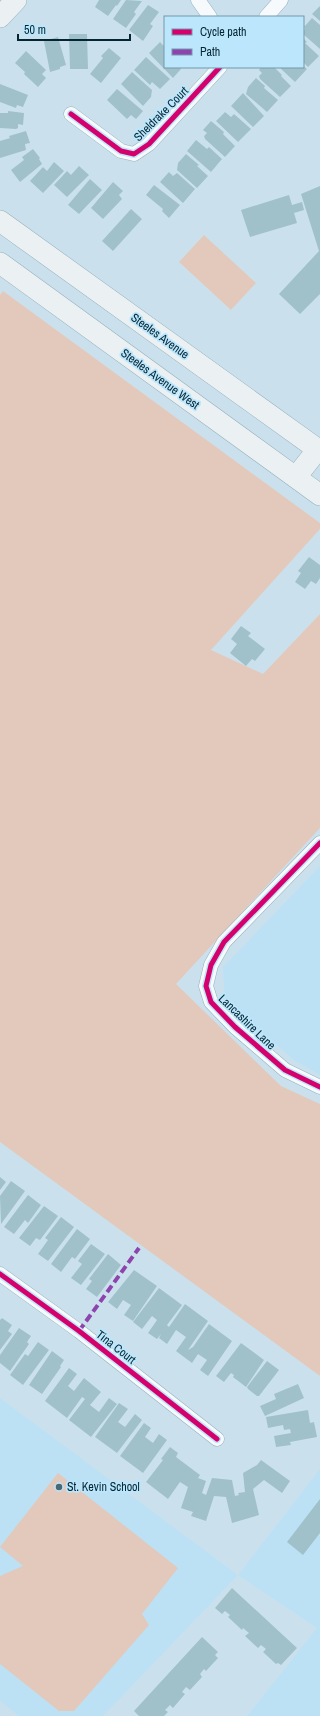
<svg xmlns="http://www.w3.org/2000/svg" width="320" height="1716" viewBox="0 0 320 1716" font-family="'Archivo Narrow',sans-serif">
  <rect width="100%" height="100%" fill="#cae1ed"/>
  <path fill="#bce0f4" d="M320 866V1075L294 1060 225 1001 223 967Z
    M0 1398 238 1575 320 1469V1716H247L317 1628 238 1575 103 1716H19L0 1701Z"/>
  <path fill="#e3c9bb" d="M204 235 256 283 231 310 179 262Z
    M3 291 320 523V529L211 650 263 674 320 614V828L176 984 281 1086 320 1104V1376L0 1142V295Z
    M58 1473 178 1568 142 1614 149 1625 74 1711H59L0 1664V1576L23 1566 0 1547Z"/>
  <path fill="#a0c1ca" d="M99 0H121L117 6 116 5 108 16 95 7Z
    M126 0 142 1 134 12 136 14 126 28 113 19Z
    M148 5 159 12 150 24 153 26 143 41 129 30Z
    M320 6V21L312 14Z
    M312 18 320 25V49L303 34 305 28 304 27Z
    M69 34H87L88 69H70Z
    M58 37 66 65 60 67V69L50 72 44 41Z
    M303 38 307 42 305 43 319 56 308 67 303 62Z
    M160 42 165 47V67H179L181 69 173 78 149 53Z
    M109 48 121 58 101 83 90 74 103 58 101 56Z
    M26 51 46 70 42 74 46 78 38 87 24 74 25 72 15 63Z
    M146 57 170 79 160 89 152 82 150 85 134 70Z
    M303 66 307 69 295 82 279 67Z
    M261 67H274L282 75 281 76 291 86 280 97 260 79 259 76 262 73 259 70Z
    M132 72 152 90 151 97 143 106 121 84Z
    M256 78 265 86 264 88 278 100 267 112 246 94 248 87Z
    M0 84 28 95 23 107 17 105 16 108 0 102Z
    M117 89 143 111 136 119 131 115 127 119 107 100Z
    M243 93 264 116 253 127 231 106Z
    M8 111 24 113 23 125 18 124V128L16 129 0 128V113H8Z
    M225 112 231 117 234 114 251 129 238 142 216 121Z
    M211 121 224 132 223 134 235 146 225 157 205 139 204 136 207 133 203 130Z
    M26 131 30 143 25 144 26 150 0 158V141L10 138 9 136Z
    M196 140 207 149 209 147 222 159 211 172 187 151Z
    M33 149 40 158 39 159 42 164 20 182 11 170 24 160 22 157Z
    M186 154 199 165 197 166 208 176 197 188 177 170 178 163Z
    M54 162 64 171 43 193 30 181 43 167 47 171Z
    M79 166 89 175 67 197 54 185 67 171 71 175Z
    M169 172 173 176 177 173 195 189 183 203 160 182Z
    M90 179 102 190 79 214 68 205Z
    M113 182 123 191 119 195 122 199 103 219 91 208Z
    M154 185 180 205 169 218 162 211 163 209 146 195Z
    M320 186V294L300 314 279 294 319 251 301 194Z
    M289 195 292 205 302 202 304 210 294 213 297 223 250 237 241 210Z
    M131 209 142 219 113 251 102 241Z
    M309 557 320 565V578L316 584 311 581 305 589 295 582 301 573 298 571Z
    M241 626 251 633 248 636 265 649 255 661 252 659 246 666 230 653 237 644 231 639Z
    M0 1177 6 1182 0 1190Z
    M11 1181 25 1191 1 1224 0 1196Z
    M28 1195 41 1205 28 1223 25 1220 14 1234 4 1227Z
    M44 1206 58 1216 40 1240 36 1238 30 1246 19 1238Z
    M61 1217 74 1227 48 1261 38 1254 48 1240 45 1238Z
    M77 1229 90 1239 75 1259 72 1257 61 1272 51 1264Z
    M91 1244 105 1254 81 1285 71 1278 82 1264 78 1261Z
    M108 1254 121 1265 97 1297 86 1289 92 1281 89 1279Z
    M134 1270 157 1286 133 1321 124 1315 131 1305 123 1300 117 1309 108 1302Z
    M159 1288 182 1305 167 1325 169 1327 185 1304 208 1321 188 1350 193 1347 209 1324 232 1341 208 1376 200 1370 207 1360 198 1354 192 1363 176 1351 186 1337 176 1330 167 1344 159 1338 161 1334 157 1339 148 1333 157 1320 152 1316 142 1329 133 1322Z
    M2 1318 12 1325 8 1331 12 1334 0 1350V1320Z
    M19 1328 31 1336 27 1342 29 1344 10 1371 0 1363V1355Z
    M38 1342 49 1350 23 1385 10 1375 25 1354 28 1356Z
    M241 1343 264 1360 246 1387 233 1377 234 1375 231 1373 224 1382 216 1376Z
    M52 1351 64 1360 60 1366 61 1367 42 1394 29 1385Z
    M267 1361 279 1370 259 1396H257L248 1389 247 1387Z
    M69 1368 77 1374 68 1386 74 1391 84 1378 101 1392 90 1405 99 1412 109 1398 117 1404 91 1437 69 1420 85 1399 82 1397 67 1418 45 1401Z
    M298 1384 304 1398 265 1416 260 1406 276 1399 274 1394Z
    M119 1403 128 1409 118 1422 125 1427 135 1414 142 1420 117 1453 95 1437Z
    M308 1410 310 1423 314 1422 317 1437 290 1442 291 1445 276 1447 274 1436 291 1433 290 1429 284 1430 283 1425 268 1428 266 1417Z
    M144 1423 151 1428 145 1437 153 1443 159 1434 167 1440 143 1473 120 1456Z
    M170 1447 178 1453 176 1457 200 1475 198 1478 206 1481 202 1493 206 1495 212 1478 232 1480 235 1496 239 1495 238 1493 245 1492 243 1473 257 1465 261 1460 290 1481 282 1493 264 1480 253 1489 259 1515 232 1523 226 1497 214 1496 206 1521 191 1516 193 1512 181 1508 188 1487 180 1482 168 1499 146 1482 163 1460 161 1459Z
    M320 1499V1533L303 1555 287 1542Z
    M232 1588 297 1648 281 1665 278 1663 276 1664 263 1652 266 1649 261 1645 258 1648 245 1636 249 1633 243 1628 242 1630 228 1617 230 1615 225 1611 222 1614 215 1608Z
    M202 1637 218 1652 215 1655 218 1658 206 1671 204 1669 200 1674 202 1677 190 1690 186 1687 182 1692 185 1694 173 1708 170 1705 165 1710 168 1712 164 1716H139L134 1711Z"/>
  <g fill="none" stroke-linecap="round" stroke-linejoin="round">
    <g stroke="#97b0bc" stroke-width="15">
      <path id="street" d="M198 0 210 17
        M266 17 281 0
        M71 114 121 151 134 154 149 144 220 67
        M320 843 224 942 211 965 206 986 211 1002 235 1027 285 1070 320 1087
        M0 1274 79 1331 217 1439"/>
    </g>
    <g stroke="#97b0bc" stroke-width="22">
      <path id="secondary" d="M0 17 16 0
        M0 221 320 451
        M0 263 320 495
        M296 477 318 449"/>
    </g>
    <use href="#street" stroke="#f7fafc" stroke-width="14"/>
    <use href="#secondary" stroke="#ebf1f2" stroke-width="21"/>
    <path stroke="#8e44ad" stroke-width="4" stroke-dasharray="8 4" stroke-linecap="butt" d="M79 1331 139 1248"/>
    <g stroke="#bbe6fc" stroke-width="8">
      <path id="cycleway" d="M71 114 121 151 134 154 149 144 220 67
        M320 843 224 942 211 965 206 986 211 1002 235 1027 285 1070 320 1087
        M0 1274 79 1331 217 1439"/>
    </g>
    <use href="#cycleway" stroke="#d6006c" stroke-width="5"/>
  </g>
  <circle fill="#496774" stroke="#bbe6fc" stroke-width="1.5" cx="59" cy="1487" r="4"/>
  <g text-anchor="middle" stroke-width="3.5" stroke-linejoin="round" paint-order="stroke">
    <g font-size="12" fill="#042533" stroke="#bbe6fc">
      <text transform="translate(161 114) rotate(-45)" y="4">Sheldrake Court</text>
      <text transform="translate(160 336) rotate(36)" y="4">Steeles Avenue</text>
      <text transform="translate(160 379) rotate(36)" y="4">Steeles Avenue West</text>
      <text transform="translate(247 1022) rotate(44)" y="4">Lancashire Lane</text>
      <text transform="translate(116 1347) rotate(38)" y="4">Tina Court</text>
    </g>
    <g font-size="12" fill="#042533" stroke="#bbe6fc" text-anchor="start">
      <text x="67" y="1491">St. Kevin School</text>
    </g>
  </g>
  <rect x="164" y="16" width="140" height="52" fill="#bbe6fc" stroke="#7299ac"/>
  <rect x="172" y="29" width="20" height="6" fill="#d6006c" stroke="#7299ac"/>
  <text x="200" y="36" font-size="12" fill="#042533">Cycle path</text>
  <rect x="172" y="49" width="20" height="6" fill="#8e44ad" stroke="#7299ac"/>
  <text x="200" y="56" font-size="12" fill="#042533">Path</text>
  <path d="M18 34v6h112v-6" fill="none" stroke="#042533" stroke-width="2"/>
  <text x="24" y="34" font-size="12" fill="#042533" stroke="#bbe6fc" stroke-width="3" paint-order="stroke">50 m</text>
</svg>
